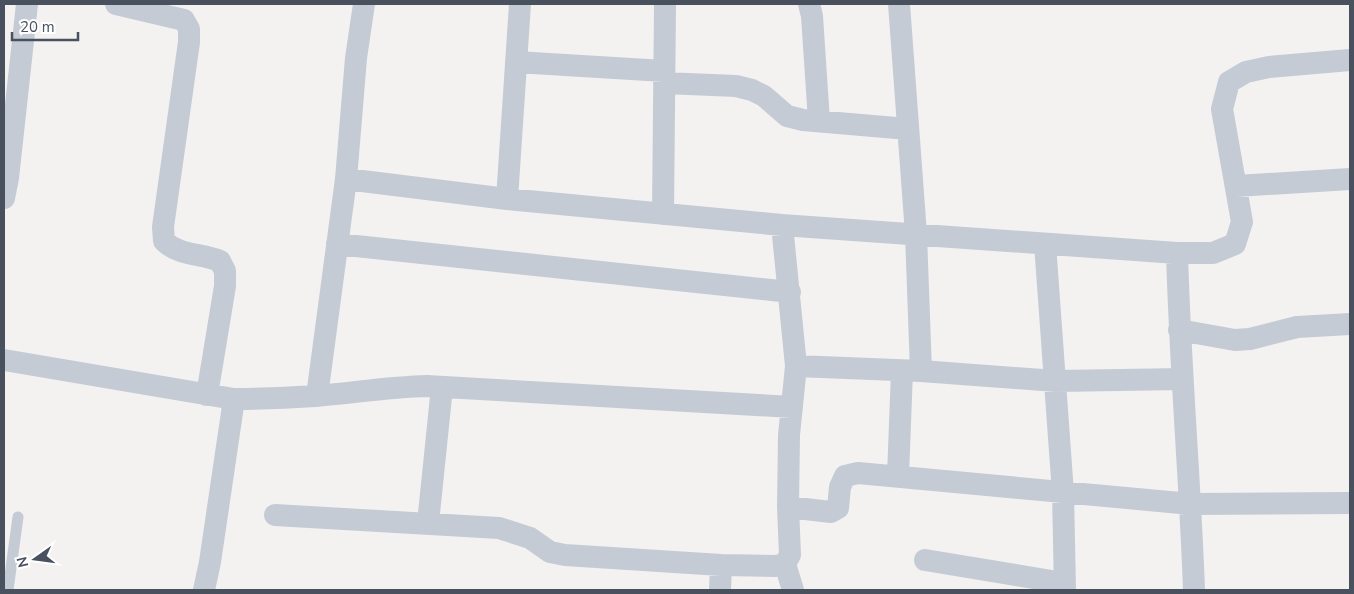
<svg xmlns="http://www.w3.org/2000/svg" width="1354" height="594" viewBox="0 0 1354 594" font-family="'Nunito Sans',sans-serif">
  <rect width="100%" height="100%" fill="#f3f2f1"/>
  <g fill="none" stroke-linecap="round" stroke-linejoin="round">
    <path stroke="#c5cbd5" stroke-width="11" d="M8 590 18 517"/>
    <path stroke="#c5cbd5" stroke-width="22" d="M116 4 184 20 189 29V42L163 227 164 241C179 256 201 253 220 261L225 271V286L207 395
      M809 4 812 16 819 121
      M899 4 916 234 921 371
      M516 62 664 71
      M664 83 736 86 752 90 764 96 787 116 803 120 908 129
      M346 179 507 199 782 225 1177 253H1213L1235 244 1242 222 1222 109 1229 82 1246 72 1269 67 1350 60
      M1236 186 1350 179
      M4 198 8 178 27 4
      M507 199 520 4
      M663 214 665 4
      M337 244 790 292
      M1045 244 1063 493 1065 590
      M1177 253C1180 366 1190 478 1194 590
      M1179 330 1235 340 1250 339 1297 327 1350 324
      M4 360 234 399C261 399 288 398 315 396 352 393 389 387 427 386L792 407
      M796 366 921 371 1056 381 1182 379
      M317 396 346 179 356 58 364 4
      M898 476 902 371
      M788 507 831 512 838 508 840 487 845 476 858 473 1191 504 1350 503
      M275 515 499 528 530 538 550 552 565 555 721 565 775 566 785 564 790 555 788 507 789 435 796 366 782 225
      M428 523 442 387
      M925 560 1064 583
      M785 564 793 590
      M204 590 210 562 234 399
      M720 590 721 565"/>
  </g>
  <rect width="1354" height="594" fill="none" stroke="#49515f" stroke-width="10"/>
  <g transform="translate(35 559) rotate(256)" stroke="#ffffff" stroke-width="4" paint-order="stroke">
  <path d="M0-4L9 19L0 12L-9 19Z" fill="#49515f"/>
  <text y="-8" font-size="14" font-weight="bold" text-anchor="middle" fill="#49515f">N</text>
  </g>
  <path d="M12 32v8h66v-8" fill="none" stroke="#49515f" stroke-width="2.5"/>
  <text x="20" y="32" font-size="15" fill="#49515f" stroke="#ffffff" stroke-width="4" paint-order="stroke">20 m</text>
</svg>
